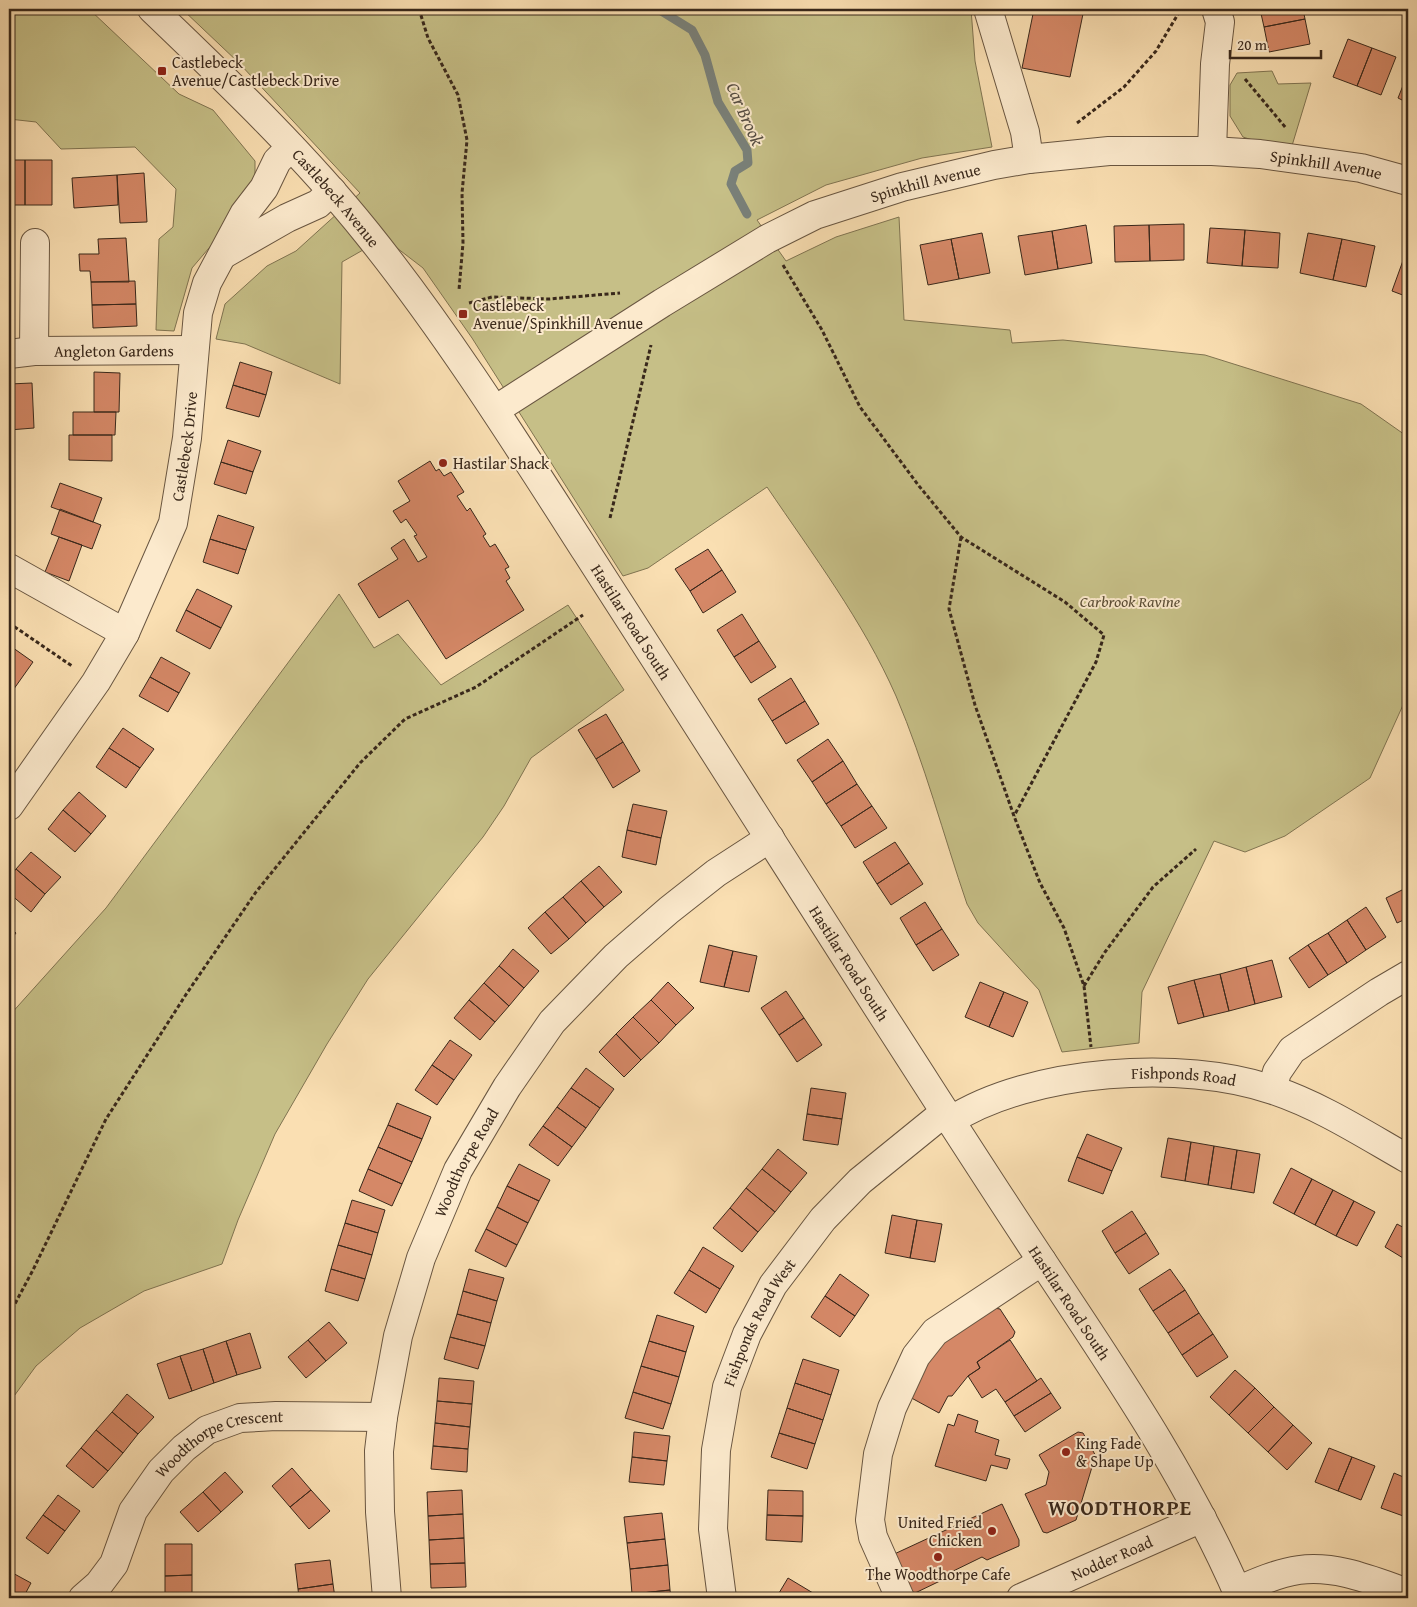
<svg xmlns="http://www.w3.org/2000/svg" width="1417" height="1607" viewBox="0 0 1417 1607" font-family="'Gentium Book Plus',serif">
  <rect width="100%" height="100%" fill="#fadfb2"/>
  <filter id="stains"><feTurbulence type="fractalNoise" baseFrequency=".004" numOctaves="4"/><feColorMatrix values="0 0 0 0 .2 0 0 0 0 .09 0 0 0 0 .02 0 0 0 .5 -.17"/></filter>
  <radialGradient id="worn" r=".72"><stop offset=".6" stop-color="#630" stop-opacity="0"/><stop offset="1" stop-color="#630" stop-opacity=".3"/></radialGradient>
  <path fill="#c6bf87" stroke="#807451" d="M9 9H89L179 94 213 110 255 161V194L192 268 174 331 156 330 159 239 173 227 176 189 135 147 61 149 36 122 9 119Z
    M182 9H971L975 61 992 147 922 158 826 185 757 220 786 261 836 237 899 217 904 320 1010 330 1012 343 1063 340 1205 355 1361 404 1408 437V694L1370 778 1285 836 1245 852 1214 841 1142 992 1139 1043 1062 1052 1039 990 978 923 967 904C943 834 925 764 896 696 863 621 813 555 767 487L648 568 623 576 472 338 423 268 384 238 342 262 340 384 245 344 216 339 225 304 267 266 296 251 360 193 239 63Z
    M1272 71 1278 84 1311 83 1291 149 1268 145 1243 137 1230 116V85L1237 73Z
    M339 594 374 648 398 634 441 685 568 605 624 690 531 758 504 806 483 837 368 979 327 1044 275 1134 238 1220 222 1264 144 1291 80 1328 36 1366 9 1403V1016L106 908Z"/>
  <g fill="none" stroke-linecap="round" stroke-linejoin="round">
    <path stroke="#798079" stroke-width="9" d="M658 9 692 30 705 55 718 102 747 150 748 163 735 171 731 184 747 214"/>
  </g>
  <path fill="#d58867" stroke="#39281b" d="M1034 9H1084L1070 77 1022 68Z
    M1260 9H1303L1305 19 1264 27Z
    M1305 19 1310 44 1269 52 1264 27Z
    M1348 39 1372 48 1357 86 1333 77Z
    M1372 48 1396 57 1381 95 1357 86Z
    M1408 73V103L1398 98Z
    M9 160H25V205H9Z
    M25 160H52V205H25Z
    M144 173 147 222 120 223 117 175Z
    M117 175 118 205 74 208 72 178Z
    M1184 224V260L1150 261 1149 225Z
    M1086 225 1092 263 1058 269 1052 231Z
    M1149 225 1150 261 1115 262 1114 226Z
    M1210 228 1245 230 1242 266 1207 263Z
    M1245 230 1280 233 1278 268 1242 266Z
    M1052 231 1058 269 1025 275 1018 236Z
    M982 233 990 273 959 279 951 239Z
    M1308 233 1342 239 1333 280 1300 273Z
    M126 238 129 282H91L90 271H80L79 254H99L98 239Z
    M951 239 959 279 928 285 920 245Z
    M1342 239 1375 246 1366 287 1333 280Z
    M1405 255 1408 256V297L1392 291Z
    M135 281 136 304 92 305 91 282Z
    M136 304 137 326 93 328 92 305Z
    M240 362 272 372 266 395 233 385Z
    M94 372 120 373 119 412H94Z
    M32 383 34 428 9 430V384Z
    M233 385 266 395 259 417 226 408Z
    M73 412H116L115 435H73Z
    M69 435H112V461L69 460Z
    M228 440 261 451 253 472 221 462Z
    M430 461 436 471 439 469 444 476 451 472 464 492 457 496 467 511 470 508 486 534 483 536 490 547 495 544 509 567 505 569 510 578 506 581 524 610 446 659 408 600 379 618 358 584 398 559 391 548 404 539 418 562 427 557 414 536 417 535 406 519 401 523 393 511 410 501 398 481Z
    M221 462 253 472 246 494 214 484Z
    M60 483 102 498 93 522 51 507Z
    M60 509 101 525 92 549 51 534Z
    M218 515 254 527 246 550 210 539Z
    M59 537 82 545 69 581 45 572Z
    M210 539 246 550 238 574 203 562Z
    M708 549 722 570 690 591 675 569Z
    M722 570 736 592 703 613 690 591Z
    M197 589 232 606 221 628 186 610Z
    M186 610 221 628 210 649 176 631Z
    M742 614 759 641 734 657 717 630Z
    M759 641 776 667 751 683 734 657Z
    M9 645 33 662 11 693 9 691Z
    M161 657 190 673 179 693 150 677Z
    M150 677 179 693 168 712 139 696Z
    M791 678 805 701 772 721 758 699Z
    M805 701 819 724 786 744 772 721Z
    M606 714 623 742 596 759 578 730Z
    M123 728 154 749 140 768 109 748Z
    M828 739 843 761 812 782 797 760Z
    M623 742 640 771 613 788 596 759Z
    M109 748 140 768 126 788 96 767Z
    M843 761 857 784 826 804 812 782Z
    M857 784 872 806 841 826 826 804Z
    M79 792 106 816 91 834 63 810Z
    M633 804 667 811 661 838 627 830Z
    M872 806 887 828 855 848 841 826Z
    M63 810 91 834 75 852 48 829Z
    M627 830 661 838 656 865 622 857Z
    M895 842 909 863 877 884 863 862Z
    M31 852 61 877 45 894 16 869Z
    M909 863 923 884 891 905 877 884Z
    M599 866 622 892 604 907 581 881Z
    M16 869 45 894 31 912 9 893V878Z
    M581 881 604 907 586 923 563 897Z
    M1408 887V918L1397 923 1386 898Z
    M563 897 586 923 569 939 545 912Z
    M925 902 942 929 916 945 900 918Z
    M1366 907 1386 937 1366 950 1347 920Z
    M545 912 569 939 551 954 528 928Z
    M1347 920 1366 950 1347 963 1328 933Z
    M9 926 16 933 9 942Z
    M942 929 959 955 933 971 916 945Z
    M1328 933 1347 963 1328 975 1308 945Z
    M709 945 733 951 724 987 700 982Z
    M1308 945 1328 975 1309 988 1289 958Z
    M513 949 539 971 524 988 499 966Z
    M733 951 757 956 749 992 724 987Z
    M1272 960 1282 997 1255 1004 1246 967Z
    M499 966 524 988 509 1006 484 983Z
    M1246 967 1255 1004 1229 1011 1220 974Z
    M1220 974 1229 1011 1204 1017 1194 980Z
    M1194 980 1204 1017 1178 1024 1168 987Z
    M668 982 694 1008 676 1025 651 1000Z
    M980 982 1004 992 989 1027 965 1017Z
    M484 983 509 1006 495 1022 469 1000Z
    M786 991 804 1018 779 1035 761 1008Z
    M1004 992 1028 1002 1013 1037 989 1027Z
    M469 1000 495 1022 480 1040 454 1018Z
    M651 1000 676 1025 659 1043 633 1017Z
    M633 1017 659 1043 641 1060 616 1034Z
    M804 1018 822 1045 797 1062 779 1035Z
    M616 1034 641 1060 624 1077 599 1052Z
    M450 1040 472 1055 454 1080 432 1065Z
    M1403 1042H1408V1072L1407 1073Z
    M432 1065 454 1080 437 1105 415 1090Z
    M586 1068 614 1089 600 1108 571 1088Z
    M571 1088 600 1108 586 1128 557 1107Z
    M811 1088 846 1093 842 1119 807 1114Z
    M397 1103 431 1117 422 1139 388 1125Z
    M557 1107 586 1128 572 1147 543 1126Z
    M807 1114 842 1119 838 1145 803 1140Z
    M388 1125 422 1139 412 1162 378 1147Z
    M543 1126 572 1147 558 1166 529 1145Z
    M1087 1134 1122 1148 1112 1171 1077 1157Z
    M1168 1138 1191 1142 1185 1181 1161 1177Z
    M1191 1142 1214 1146 1208 1185 1185 1181Z
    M1214 1146 1237 1150 1231 1189 1208 1185Z
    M378 1147 412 1162 402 1184 368 1169Z
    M778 1149 807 1173 791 1192 762 1169Z
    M1237 1150 1260 1154 1254 1193 1231 1189Z
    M1077 1157 1112 1171 1103 1194 1068 1181Z
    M519 1164 550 1180 539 1201 507 1186Z
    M1291 1168 1312 1179 1294 1214 1273 1203Z
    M368 1169 402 1184 392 1206 359 1191Z
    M762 1169 791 1192 775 1212 746 1188Z
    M1312 1179 1333 1190 1315 1225 1294 1214Z
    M507 1186 539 1201 528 1223 497 1207Z
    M746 1188 775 1212 758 1232 730 1208Z
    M1333 1190 1354 1201 1336 1236 1315 1225Z
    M352 1200 385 1210 378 1233 345 1223Z
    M1354 1201 1375 1212 1357 1246 1336 1236Z
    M497 1207 528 1223 517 1245 486 1229Z
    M730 1208 758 1232 742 1252 713 1228Z
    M1132 1211 1146 1233 1115 1253 1102 1231Z
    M892 1215 917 1220 910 1258 885 1253Z
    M917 1220 942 1224 935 1262 910 1258Z
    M345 1223 378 1233 372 1255 338 1245Z
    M1397 1224 1408 1230V1261L1385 1247Z
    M486 1229 517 1245 506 1267 475 1251Z
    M1146 1233 1159 1254 1129 1274 1115 1253Z
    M338 1245 372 1255 365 1279 331 1269Z
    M703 1247 734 1266 720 1289 689 1270Z
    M331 1269 365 1279 358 1301 325 1291Z
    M469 1269 504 1278 497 1301 463 1291Z
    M1170 1269 1185 1290 1153 1311 1139 1289Z
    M689 1270 720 1289 706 1313 674 1293Z
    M840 1274 869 1295 855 1316 825 1296Z
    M1185 1290 1199 1313 1168 1333 1153 1311Z
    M463 1291 497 1301 491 1323 457 1314Z
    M825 1296 855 1316 840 1337 811 1317Z
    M994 1308 1000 1309 1015 1332 1013 1337 977 1362 980 1368 968 1376 952 1396H948L939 1413 906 1395 931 1348Z
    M1199 1313 1213 1334 1182 1355 1168 1333Z
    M457 1314 491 1323 485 1346 450 1337Z
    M657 1315 694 1326 686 1352 649 1341Z
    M329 1322 347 1343 326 1361 308 1340Z
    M250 1333 261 1368 237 1375 226 1341Z
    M1213 1334 1228 1357 1197 1377 1182 1355Z
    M450 1337 485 1346 478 1369 444 1359Z
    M308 1340 326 1361 306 1378 288 1357Z
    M1010 1340 1037 1381 1005 1402 996 1389 982 1398 968 1376 980 1368 977 1362Z
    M226 1341 237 1375 214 1383 203 1349Z
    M649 1341 686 1352 679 1377 641 1366Z
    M203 1349 214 1383 192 1391 180 1356Z
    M180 1356 192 1391 169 1399 157 1364Z
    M803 1359 839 1370 831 1395 795 1383Z
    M641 1366 679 1377 671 1404 633 1392Z
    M1235 1370 1255 1388 1229 1415 1210 1397Z
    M439 1378 474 1381 472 1404 437 1401Z
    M1041 1378 1051 1393 1014 1416 1005 1402Z
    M795 1383 831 1395 823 1420 787 1408Z
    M1255 1388 1274 1407 1248 1433 1229 1415Z
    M633 1392 671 1404 663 1429 625 1418Z
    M1051 1393 1061 1408 1025 1432 1014 1416Z
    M127 1394 154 1417 138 1434 112 1412Z
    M437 1401 472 1404 470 1427 435 1423Z
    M1274 1407 1293 1425 1268 1452 1248 1433Z
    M787 1408 823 1420 815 1444 779 1433Z
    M112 1412 138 1434 123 1453 96 1430Z
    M958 1414 978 1421 975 1432 999 1440 995 1455 1010 1459 1007 1469 991 1465 986 1481 935 1466 948 1424 954 1426Z
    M435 1423 470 1427 468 1449 433 1446Z
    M1293 1425 1312 1443 1287 1470 1268 1452Z
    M96 1430 123 1453 108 1471 81 1448Z
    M634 1432 670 1436 667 1461 632 1457Z
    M1078 1432 1083 1433 1098 1460 1096 1465 1092 1467 1076 1520 1047 1533 1043 1532 1025 1494 1046 1485 1049 1472 1039 1455Z
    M779 1433 815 1444 807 1469 771 1457Z
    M433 1446 468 1449 467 1472 431 1469Z
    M81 1448 108 1471 93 1488 66 1466Z
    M1329 1448 1352 1457 1338 1491 1315 1482Z
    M632 1457 667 1461 664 1485 629 1482Z
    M1352 1457 1375 1466 1361 1500 1338 1491Z
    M292 1468 311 1490 290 1507 272 1486Z
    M225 1472 243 1492 221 1512 203 1492Z
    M1394 1473 1408 1479V1511L1406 1517 1381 1508Z
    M311 1490 330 1511 309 1529 290 1507Z
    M462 1490 463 1514 428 1516 427 1492Z
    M768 1490 803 1491V1516L767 1515Z
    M203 1492 221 1512 198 1532 180 1512Z
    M58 1495 80 1511 65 1531 43 1515Z
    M1002 1504 1019 1540V1546L987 1560 982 1557 941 1577 940 1581 913 1594 907 1593 890 1556Z
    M662 1513 665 1539 627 1543 624 1517Z
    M463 1514 464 1538 429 1540 428 1516Z
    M43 1515 65 1531 48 1554 26 1538Z
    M767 1515 803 1516 802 1542 766 1540Z
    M464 1538 465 1563 430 1564 429 1540Z
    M665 1539 668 1565 630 1569 627 1543Z
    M165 1544H192V1575L165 1576Z
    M330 1560 333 1584 298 1589 295 1564Z
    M465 1563 466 1587 431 1588 430 1564Z
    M668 1565 670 1590 632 1594 630 1569Z
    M9 1571 31 1583 23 1598H12L9 1596Z
    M192 1575V1598H165V1576Z
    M788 1578 813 1593 809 1598H776Z
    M333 1584 335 1598H299L298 1589Z
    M670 1590 671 1598H633L632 1594Z
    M813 1593 821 1598H809Z"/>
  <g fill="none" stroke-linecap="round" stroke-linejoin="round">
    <g stroke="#695641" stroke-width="30">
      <g id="minor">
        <path id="s1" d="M152 9C227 81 302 152 367 233 448 334 517 444 587 553 687 708 786 864 885 1019 938 1101 990 1183 1044 1264 1115 1371 1189 1479 1240 1598"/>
        <path d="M988 9 1025 132 1029 159"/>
        <path d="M1212 151 1215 64 1220 22 1216 9"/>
        <path d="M224 254 287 218 318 204 332 191"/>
        <path d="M34 351 35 243"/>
        <path id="s2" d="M9 354 34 351 194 350"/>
        <path id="s3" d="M495 410 662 303 767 239 815 215 902 187 994 165 1029 159 1109 151H1212L1260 154 1361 168 1408 181"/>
        <path d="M9 568 125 633"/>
        <path id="s4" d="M9 806 96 682 125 633 173 523 187 438 198 313 207 283 244 214 264 188 277 161 291 147"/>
        <path d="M1272 1089 1277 1072 1292 1050 1379 992 1408 975"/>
        <path id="s5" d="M950 1121C1030 1069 1184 1059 1273 1090 1321 1106 1364 1134 1408 1159"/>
        <path d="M1237 1591C1257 1582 1278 1573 1299 1570 1337 1565 1373 1581 1408 1593"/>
        <path id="s6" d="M83 1598 99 1584 114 1564 133 1511 161 1471 184 1448 207 1430 240 1418 276 1416 383 1417"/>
        <path id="s7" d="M387 1598 380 1512 379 1451 383 1417 398 1336 421 1258 458 1170 507 1087 552 1022 616 956 669 910 716 873 770 838"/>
        <path id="s8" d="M722 1598 713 1529 716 1450 727 1387 747 1334 773 1285 823 1219 860 1181 945 1112"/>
        <path d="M900 1598 873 1537 870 1520 878 1454 892 1408 916 1356 935 1332 1042 1261"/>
        <path id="s9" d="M1021 1598 1202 1518"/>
      </g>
    </g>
    <path stroke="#39281b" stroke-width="3" stroke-dasharray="4 2.5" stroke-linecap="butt" d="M419 9 428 38 458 95 467 140 462 193 463 243 459 290
      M1245 79 1286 128
      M1077 123 1124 87 1156 51 1181 9
      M783 265 822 330 860 407 919 486 961 537 1065 602 1104 635 1096 662 1014 816
      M469 303 492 297 549 299 620 293
      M610 518 651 345
      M961 537 949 609 975 705 1014 816 1040 883 1064 928 1084 986 1091 1047
      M9 623 72 666
      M1084 986 1105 952 1153 887 1196 849
      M9 1315 33 1270 106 1119 187 993 256 892 360 763 405 719 476 687 583 615"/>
    <use href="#minor" stroke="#fceacd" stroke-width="28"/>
  </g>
  <g fill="#8f2418" stroke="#fceacd" stroke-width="2">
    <rect x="157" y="66" width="10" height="10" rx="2.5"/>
    <rect x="458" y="309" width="10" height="10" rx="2.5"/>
    <circle cx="443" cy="463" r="5"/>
    <circle cx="1066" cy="1452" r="5"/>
    <circle cx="992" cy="1531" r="5"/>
    <circle cx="938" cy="1557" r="5"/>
  </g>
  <g text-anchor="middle" stroke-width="4" stroke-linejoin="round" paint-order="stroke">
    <g font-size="16" fill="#39281b" stroke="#fceacd" text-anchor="start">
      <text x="172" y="68">Castlebeck<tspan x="172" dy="18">Avenue/Castlebeck Drive</tspan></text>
      <text x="473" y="311">Castlebeck<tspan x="473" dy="18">Avenue/Spinkhill Avenue</tspan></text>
      <text x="453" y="469">Hastilar Shack</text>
      <text x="1076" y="1449">King Fade<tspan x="1076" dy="18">&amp; Shape Up</tspan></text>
      <text x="982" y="1528" text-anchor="end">United Fried<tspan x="982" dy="18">Chicken</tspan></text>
      <text x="938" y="1580" text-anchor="middle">The Woodthorpe Cafe</text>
    </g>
    <g font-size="16" fill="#39281b" stroke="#fceacd">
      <text dy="6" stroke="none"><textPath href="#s3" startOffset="895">Spinkhill Avenue</textPath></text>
      <text dy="6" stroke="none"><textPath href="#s3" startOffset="490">Spinkhill Avenue</textPath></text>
      <text dy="6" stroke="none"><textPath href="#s1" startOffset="264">Castlebeck Avenue</textPath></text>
      <text dy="6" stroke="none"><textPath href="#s2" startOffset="105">Angleton Gardens</textPath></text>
      <text dy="6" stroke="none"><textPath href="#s4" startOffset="406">Castlebeck Drive</textPath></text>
      <text dy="6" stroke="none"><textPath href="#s1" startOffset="781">Hastilar Road South</textPath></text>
      <text dy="6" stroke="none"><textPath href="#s1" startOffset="1186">Hastilar Road South</textPath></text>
      <text dy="6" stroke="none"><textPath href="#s5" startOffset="242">Fishponds Road</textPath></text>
      <text dy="6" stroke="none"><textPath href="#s7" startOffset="451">Woodthorpe Road</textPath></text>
      <text dy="6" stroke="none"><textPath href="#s1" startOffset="1591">Hastilar Road South</textPath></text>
      <text dy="6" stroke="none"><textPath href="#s8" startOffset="285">Fishponds Road West</textPath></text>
      <text dy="6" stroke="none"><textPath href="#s6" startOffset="219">Woodthorpe Crescent</textPath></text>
      <text dy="6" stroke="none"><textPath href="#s9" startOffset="99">Nodder Road</textPath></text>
    </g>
    <g font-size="16" font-style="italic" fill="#5c4e36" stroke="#fceacd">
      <text x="1130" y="607">Carbrook Ravine</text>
    </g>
    <g font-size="18" font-style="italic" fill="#544c42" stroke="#fceacd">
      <text transform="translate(745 114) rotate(66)" y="6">Car Brook</text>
    </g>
    <g font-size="21" font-weight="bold" letter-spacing="1" fill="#39281b" stroke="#fceacd">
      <text x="1120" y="1515">WOODTHORPE</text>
    </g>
  </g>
  <rect width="1417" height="1607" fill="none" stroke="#fadfb2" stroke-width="30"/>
  <rect x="10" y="10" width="1397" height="1587" fill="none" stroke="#39281b" stroke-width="2.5"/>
  <rect x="15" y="15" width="1387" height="1577" fill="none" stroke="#39281b"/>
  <path d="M1230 50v8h91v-8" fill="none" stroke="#39281b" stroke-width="2.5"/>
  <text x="1237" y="50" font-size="15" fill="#39281b" stroke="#fceacd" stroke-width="4" paint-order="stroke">20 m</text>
  <rect width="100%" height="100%" filter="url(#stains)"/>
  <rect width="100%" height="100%" fill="url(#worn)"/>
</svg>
